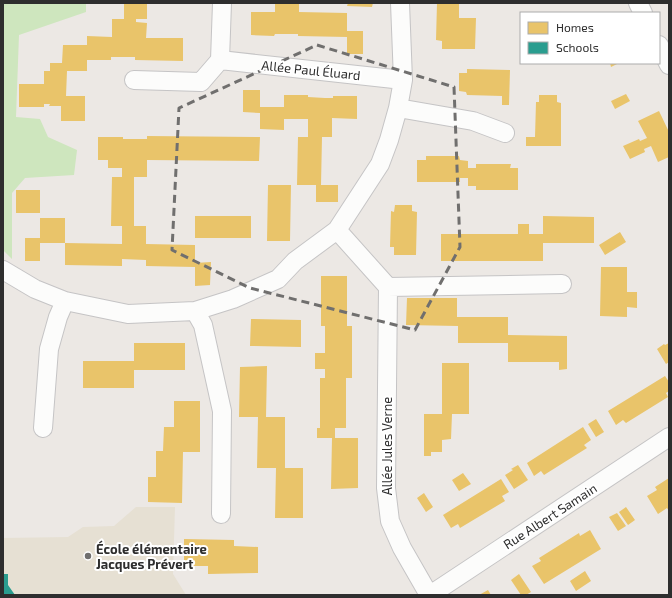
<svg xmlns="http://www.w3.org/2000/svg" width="672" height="598" viewBox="0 0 672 598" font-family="'Exo 2',sans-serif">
  <rect width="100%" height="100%" fill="#ece8e4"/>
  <path fill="#e6e0d3" d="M136 507H175L173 574 186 595H3V538L68 537 83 527 114 526Z"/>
  <path fill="#cee6be" d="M3 3H86V12L19 35 16 117 40 119 48 137 77 150 74 175 25 178 12 193V259L3 250Z"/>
  <path fill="#e9c46a" d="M124 3H147V19H136V22L147 23 146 38H183V61L135 60V57H111V60H87V71H67L66 96H85V121H61V106H49L50 104H44V107H19V84H44V71H50V63H62L63 45H87V36L112 37V19H124Z
    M275 3H299V12L347 13V31H363V54H347V37L298 36V34H275L274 36 251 35V12H275Z
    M348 3H373L372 7 347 6Z
    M437 3H459V18H476L475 49H442V41L436 40Z
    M610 63H619L611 67Z
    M467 69 510 70 509 105H502V96L467 95 466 92 459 91V73H467Z
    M243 90H260V107H284V95H308V97L325 98H333V96H357V119L332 118V137H322L321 185H338V202H316V185H297L298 137H308V119H284V130L260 129V113L243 112Z
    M626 94 630 101 615 109 611 101Z
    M539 95H557V102L561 103V146H526V137H535L536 102H539Z
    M659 111 669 132V157L658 162 651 146 644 149 645 152 630 159 623 146 639 139 640 141 647 138 638 121Z
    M147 136 260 137 259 161 147 160V177H134V226H146V244L195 245V263L211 262 210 285 195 286V267L146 266V260L122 259V266L65 265V243L122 244V226H111L112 177H122V168H108V160H98V137H123V139H147Z
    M426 156H459L460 160 468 161V168H476V164H511L510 168H518V190H476V186H468V178H460V182H417V160H426Z
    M268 185H291L290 241H267Z
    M16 190H40V213H16Z
    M395 205H412V211L417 212 416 255H394V247H390L391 211 394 212Z
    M195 216H251V238H195Z
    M543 216 594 217V243H543V261H441V234H518V224H529V234H543Z
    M40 218H65V243H40V261H25V238H40Z
    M620 232 626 242 605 255 599 245Z
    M601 267H627V292H637V308L627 307V317L600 316Z
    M321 276H347V326H352V378H346V428H335V438H358V488L331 489 332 438H317V428H320V378H325V369H315V353H325V326H321Z
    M407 298H457V317H508V335L567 336V369L559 370V362H508V343H458V326L406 325Z
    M251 319 301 320V347L250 346Z
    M134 343H185V370H134V388H83V361H134Z
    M669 343V362L666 364 657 349 664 344 665 345Z
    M442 363H469V414H452L451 439 442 440V452H431V456H424V414H442Z
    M267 366 266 417H285V468H303V518H275L276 468H257L258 417H239L240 367Z
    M665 376 669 382V391L666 393 668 397 626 423 623 420 616 425 608 411Z
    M174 401H200V452H183L182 503 148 502V477H156V451H163L164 427H174Z
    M596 419 604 432 596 437 588 424Z
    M583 427 591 440 584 445 587 448 544 475 541 471 534 476 527 463Z
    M518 465 528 480 514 489 505 475 513 470 511 469Z
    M463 473 471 484 459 491 452 480Z
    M669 478V511L667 508 658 514 647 496 657 490 655 487Z
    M501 479 509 492 502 496 505 501 460 528 458 524 451 528 443 515Z
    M424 493 433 507 426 512 417 498Z
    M626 507 635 520 628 525 619 512Z
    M617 513 626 526 618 531 609 517Z
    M590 530 601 549 544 584 532 566 541 561 539 558 579 533 580 536Z
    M184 539 234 540V546L258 547V573L208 574V566H184Z
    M585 571 591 581 576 591 570 581Z
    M519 574 531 592 526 595H521L511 580Z
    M488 590 491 595H479Z"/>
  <path fill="#2a9d8f" d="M3 574H8V585L15 595H3Z"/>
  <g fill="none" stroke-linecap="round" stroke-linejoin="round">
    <g stroke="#c5c4c5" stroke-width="20">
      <path id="street" d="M638 3 643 13
        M659 45 669 65
        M220 60 403 80
        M134 80 201 82 220 60 222 3
        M398 108 473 121 505 133
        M337 230 388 287 386 488 390 521 402 548 429 595
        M3 270 35 289 65 301 128 314 195 311 233 299 278 279 295 261 337 230 380 164 389 140 398 108 403 80 400 3
        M388 287 562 284
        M195 311 203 325 222 411 221 514
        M43 428 49 349 58 317 65 301
        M430 595 669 437"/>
    </g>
    <use href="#street" stroke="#fcfcfb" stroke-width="18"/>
  </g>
  <path fill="none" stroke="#706f6e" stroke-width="3" stroke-dasharray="8 5" stroke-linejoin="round" d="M317 45 454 87 460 247 415 330 250 288 172 250 179 108Z"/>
  <circle fill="#706f6e" stroke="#fff" stroke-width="1.5" cx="88" cy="556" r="4"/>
  <g text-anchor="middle" stroke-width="4" stroke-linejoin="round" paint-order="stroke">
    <g font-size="13" fill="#2e2e2e" stroke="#fff">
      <text transform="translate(311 70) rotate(6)" y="5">Allée Paul Éluard</text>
      <text transform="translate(387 446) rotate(-90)" y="5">Allée Jules Verne</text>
      <text transform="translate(550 516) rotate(-33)" y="5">Rue Albert Samain</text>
    </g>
    <g font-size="13" font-weight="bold" fill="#2e2e2e" stroke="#fff" text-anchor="start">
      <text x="96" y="554">École élémentaire<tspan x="96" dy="15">Jacques Prévert</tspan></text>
    </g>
  </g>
  <rect width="672" height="598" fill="none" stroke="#2e2e2e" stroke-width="8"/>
  <rect x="520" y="12" width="140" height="52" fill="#ffffff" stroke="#ababab"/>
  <rect x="528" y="22" width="20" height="12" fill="#e9c46a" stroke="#ababab"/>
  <text x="556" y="32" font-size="12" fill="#2e2e2e">Homes</text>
  <rect x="528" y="42" width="20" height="12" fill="#2a9d8f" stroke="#ababab"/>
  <text x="556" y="52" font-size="12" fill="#2e2e2e">Schools</text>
</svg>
